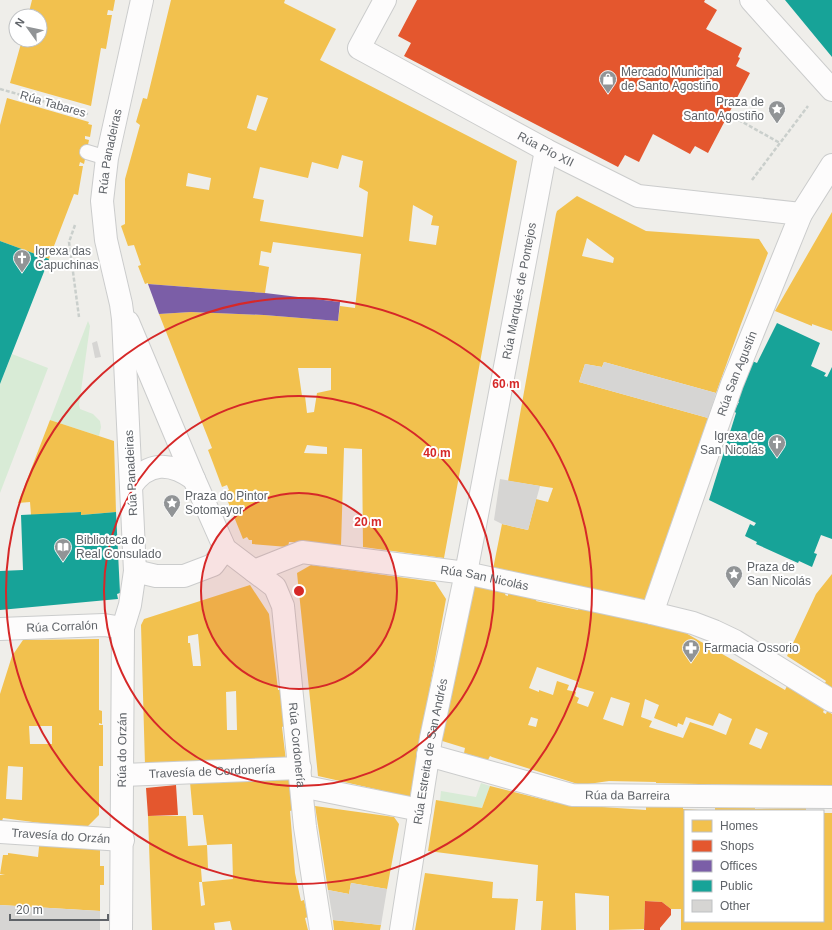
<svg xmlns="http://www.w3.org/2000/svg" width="832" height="930" viewBox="0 0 832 930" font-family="Helvetica,sans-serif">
  <rect width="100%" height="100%" fill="#efeeea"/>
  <path fill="#d8ebd6" d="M88 321 90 326 79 405 80 409 93 414 100 421 101 427 99 436 50 420Z
    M12 354 48 368 0 493V384Z
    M481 783 490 786 482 808 440 801 441 791 476 797Z"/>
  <path fill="#f2c14e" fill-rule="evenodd" d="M32 0H115L113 11 108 10 107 15H112L106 49 101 48 91 106 10 83 22 40H40V16H28Z
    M171 0H285L284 3 336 29 320 60 517 161 444 558 363 547 362 449 344 448 341 545 290 542H289L288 547 252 544V540H249L247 537 243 539 224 492 229 490 227 485 222 487 213 463 208 450 212 448 159 314 191 312 264 315 338 321 340 306 355 308 361 254 273 242 271 253 261 251 259 265 269 267 265 293 148 284V283L145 284 138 266 141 265 134 245 128 246 121 226 125 224V179L140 125 136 122 143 98 147 99ZM257 95 268 98 256 131 247 128ZM342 155 363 161 359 187 368 192 363 237 260 221 264 200 253 198 260 167 308 178 312 162 338 169ZM188 173 211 178 209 190 186 186ZM413 205 433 216 431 225 439 226 436 245 409 241ZM298 368H331V390L317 393 314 412 307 413 305 396H302ZM307 445 327 447V454L304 453Z
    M7 98 89 122 88 124 92 125 90 137 85 136V139L89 140 84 164 80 162 79 166H83L78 195 74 194 49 259 0 241V125Z
    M577 196 646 231 759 239 768 253 741 324 716 393 604 362 602 367 585 364 579 382 708 418 650 584V585L653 586 647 602 492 574 502 524 528 530 536 499 548 502 553 488 508 481 556 214 557 211ZM587 238 614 258 613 263 582 256Z
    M832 212V331L812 324V326L775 311Z
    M50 420 114 441 116 512 81 515V512L31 515 30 502 18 503Z
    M311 565 435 582 446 599 410 797 318 776 297 573Z
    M832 574V688L825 683 826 681 787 656 816 594Z
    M471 582 507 591 505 595 508 596V593L537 599 536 601 578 610 580 605 684 632 785 690 787 686 825 708 823 712 824 713 826 714 827 711 832 714V786L786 790V786L656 783V782L609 781 581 785 492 757 490 756 488 760 464 753 465 748 439 740 463 620 467 621 468 617ZM537 667 579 682 577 687 594 692 588 707 577 703 579 698 575 696 576 692 567 690 569 685 557 681 553 695 539 690V692L529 688ZM611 697 630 703 623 726 603 719ZM645 699 659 705 654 718 677 727 678 723 683 725 686 717 713 726 719 713 732 719 726 735 711 729 690 722 683 738 649 727 652 721 641 717ZM531 717 538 719 536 727 528 725ZM756 728 768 733 761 749 749 744Z
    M250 585 269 614 278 690H280L284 726 282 727 286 761 145 765 141 625 144 619ZM198 634 201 666H193L190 643H188V636ZM236 691 237 730H227L226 692Z
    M99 639V710L102 711V724L99 723V725H103V766H99V815L85 829 3 818 2 821H0V694L12 656 23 640ZM29 726H52V744H30ZM8 766 23 767 22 800 6 799Z
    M290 774 293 810 290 811 295 873 301 901 304 900 308 917 305 918 308 930H232L230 921 214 923 215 930H152L148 816H186L188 846 207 845 208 868 201 869 202 882H199L201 906 205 905 202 882 233 879 232 844 207 845 203 815H193L190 782Z
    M490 786 557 803V800L574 805 646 810V805L683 806V809L699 810V811H685V921H823V813H832V930H681V909H671L662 902 645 901 644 929 609 930V896L575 893 576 930H541L543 901H536L538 865 428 851 436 800 482 808Z
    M315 806 394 817 399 824 387 889 351 883 349 894 328 890Z
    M755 806V809L806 808V811H715V807Z
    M40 837 100 846V866H104V885H100V911L0 905V875H5L0 874 3 855H8V853L38 857Z
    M425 873 493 882 492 898 518 899 515 930H415Z
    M333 920 381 925 380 930H334Z"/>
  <path fill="#e4572e" d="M417 0H705L704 2 717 10 706 29 742 48 738 57 740 58 736 66 750 73 708 153 695 146 690 154 653 134 639 162 625 155 618 167 404 56 411 43 398 36Z
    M176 785 178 815 148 816 146 788Z
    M645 901 662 902 671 909V915L660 928V930H644Z"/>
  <path fill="#7b5ea7" d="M148 284 265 293 340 302 338 321 264 315 191 312 159 314Z"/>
  <path fill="#17a398" d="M785 0H832V57Z
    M0 241 49 259 0 384Z
    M777 323 820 343 811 366 826 373 824 376 827 377 832 367V539L821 535 814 553 817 554 812 567 799 561 798 563 756 544 757 542 745 536 750 524 754 526 756 523 709 500 736 413 734 411 739 402 734 399 752 361 757 363Z
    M81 512V515L116 512 120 593 117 594 118 599 0 610V571L23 570 21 515Z"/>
  <path fill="#d6d5d3" d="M97 341 101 357 95 358 92 343Z
    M604 362 716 393 708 418 579 382 585 364 602 367Z
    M500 479 540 486 528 530 502 524 494 520Z
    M351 883 387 889 381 925 333 920 328 890 349 894Z
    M0 905 100 911V930H0Z"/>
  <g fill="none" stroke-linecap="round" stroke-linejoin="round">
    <g stroke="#cbcccc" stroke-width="16">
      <path id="lane" d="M87 152 107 158"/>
    </g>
    <g stroke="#cbcccc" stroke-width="24">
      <g id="street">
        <path id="s1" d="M385 0 359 48 546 150 638 196 801 214"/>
        <path d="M751 0 832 90"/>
        <path id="s2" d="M128 322 194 479 225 549 275 587 283 606 305 827 321 930"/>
        <path d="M131 486C148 461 171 462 194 479"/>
        <path d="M135 571 156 576H184L213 565 225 549"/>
        <path id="s3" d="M254 571 302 552 466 573 652 613 693 623 714 631 735 641 832 701"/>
        <path id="s4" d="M652 613 732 384 801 214 832 165"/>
        <path id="s5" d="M0 629 104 625 123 628"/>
        <path id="s6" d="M428 755 572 795 832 797"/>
        <path id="s7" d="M123 775 300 768"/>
        <path d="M301 786 420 810"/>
        <path id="s8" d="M0 832 123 840"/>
        <path id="s9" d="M121 930 123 628 130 605 135 571 123 319 121 304 106 240 102 201 107 158 142 0"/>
        <path id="s10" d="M401 930 431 738 466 573 546 150"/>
      </g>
    </g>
    <path stroke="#cacfcc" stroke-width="2.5" stroke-dasharray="4 2" stroke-linecap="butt" d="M0 89 88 114
      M728 114 780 143
      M752 180 808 106
      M75 225 69 242 79 317"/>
    <use href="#lane" stroke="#fdfcfc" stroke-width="14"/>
    <use href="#street" stroke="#fdfcfc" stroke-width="22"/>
  </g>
  <circle cx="299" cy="591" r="98" fill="#d62828" fill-opacity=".12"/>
  <g fill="none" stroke="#d62828" stroke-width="2">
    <circle cx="299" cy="591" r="98"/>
    <circle cx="299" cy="591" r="195"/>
    <circle cx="299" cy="591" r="293"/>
  </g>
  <defs>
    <g id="shop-pin" transform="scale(0.9)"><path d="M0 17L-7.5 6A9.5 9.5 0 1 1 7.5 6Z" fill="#919496" stroke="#fff"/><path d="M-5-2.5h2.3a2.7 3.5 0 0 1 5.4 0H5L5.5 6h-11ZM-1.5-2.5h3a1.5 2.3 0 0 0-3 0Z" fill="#fff"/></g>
    <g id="sight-pin" transform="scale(0.9)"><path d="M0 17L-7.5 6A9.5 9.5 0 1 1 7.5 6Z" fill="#919496" stroke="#fff"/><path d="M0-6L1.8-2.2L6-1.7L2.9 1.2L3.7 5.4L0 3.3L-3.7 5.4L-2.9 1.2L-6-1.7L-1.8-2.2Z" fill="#fff"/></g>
    <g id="church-pin" transform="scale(0.9)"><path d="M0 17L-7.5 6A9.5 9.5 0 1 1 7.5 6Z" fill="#919496" stroke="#fff"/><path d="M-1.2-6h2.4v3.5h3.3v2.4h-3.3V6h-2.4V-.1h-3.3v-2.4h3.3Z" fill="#fff"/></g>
    <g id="library-pin" transform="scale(0.9)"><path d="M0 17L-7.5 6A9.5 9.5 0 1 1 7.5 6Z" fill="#919496" stroke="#fff"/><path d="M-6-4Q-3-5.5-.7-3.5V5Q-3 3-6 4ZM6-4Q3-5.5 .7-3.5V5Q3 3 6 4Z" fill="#fff"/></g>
    <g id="pharmacy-pin" transform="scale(0.9)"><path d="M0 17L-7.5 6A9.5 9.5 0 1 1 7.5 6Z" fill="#919496" stroke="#fff"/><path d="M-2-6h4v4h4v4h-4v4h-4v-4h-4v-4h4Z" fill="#fff"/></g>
  </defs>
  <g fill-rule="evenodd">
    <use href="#shop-pin" x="608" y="79"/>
    <use href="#sight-pin" x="777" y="109"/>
    <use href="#church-pin" x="22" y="258"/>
    <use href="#church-pin" x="777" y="443"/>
    <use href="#sight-pin" x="172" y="503"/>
    <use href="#library-pin" x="63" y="547"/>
    <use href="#sight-pin" x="734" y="574"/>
    <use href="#pharmacy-pin" x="691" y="648"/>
  </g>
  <g text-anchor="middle" stroke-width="4" stroke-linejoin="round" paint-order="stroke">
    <g font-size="12" fill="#5f6368" stroke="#fff" text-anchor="start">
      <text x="621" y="76">Mercado Municipal<tspan x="621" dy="14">de Santo Agostiño</tspan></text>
      <text x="764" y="106" text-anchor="end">Praza de<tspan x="764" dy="14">Santo Agostiño</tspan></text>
      <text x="35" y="255">Igrexa das<tspan x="35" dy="14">Capuchinas</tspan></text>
      <text x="764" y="440" text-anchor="end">Igrexa de<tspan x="764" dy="14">San Nicolás</tspan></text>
      <text x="185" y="500">Praza do Pintor<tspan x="185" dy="14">Sotomayor</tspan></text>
      <text x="76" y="544">Biblioteca do<tspan x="76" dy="14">Real Consulado</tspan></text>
      <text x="747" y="571">Praza de<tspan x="747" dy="14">San Nicolás</tspan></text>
      <text x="704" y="652">Farmacia Ossorio</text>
    </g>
    <g font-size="12" fill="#5f6368" stroke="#fff">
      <text transform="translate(53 104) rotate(16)" y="4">Rúa Tabares</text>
      <text dy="4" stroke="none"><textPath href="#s1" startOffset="267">Rúa Pío XII</textPath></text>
      <text dy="4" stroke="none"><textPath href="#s9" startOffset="783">Rúa Panadeiras</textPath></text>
      <text dy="4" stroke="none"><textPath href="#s10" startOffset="650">Rúa Marqués de Pontejos</textPath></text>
      <text dy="4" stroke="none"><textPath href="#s4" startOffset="254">Rúa San Agustín</textPath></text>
      <text transform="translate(131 473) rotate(-93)" y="4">Rúa Panadeiras</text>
      <text dy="4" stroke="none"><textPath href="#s3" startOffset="236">Rúa San Nicolás</textPath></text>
      <text dy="4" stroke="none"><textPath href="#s5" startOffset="62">Rúa Corralón</textPath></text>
      <text dy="4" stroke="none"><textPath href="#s2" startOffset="470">Rúa Cordonería</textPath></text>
      <text dy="4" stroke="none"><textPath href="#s9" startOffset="180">Rúa do Orzán</textPath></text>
      <text dy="4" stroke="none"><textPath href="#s10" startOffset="181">Rúa Estreita de San Andrés</textPath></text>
      <text dy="4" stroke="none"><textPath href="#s7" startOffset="89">Travesía de Cordonería</textPath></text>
      <text dy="4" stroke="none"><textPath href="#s6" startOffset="205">Rúa da Barreira</textPath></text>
      <text dy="4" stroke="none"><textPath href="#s8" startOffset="61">Travesía do Orzán</textPath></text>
    </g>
  </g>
  <circle cx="299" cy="591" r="6" fill="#d62828" stroke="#fff" stroke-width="2"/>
  <g font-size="12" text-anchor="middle" font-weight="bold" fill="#d62828" stroke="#fff" stroke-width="4" stroke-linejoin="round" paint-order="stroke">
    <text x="506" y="388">60 m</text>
    <text x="437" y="457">40 m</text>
    <text x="368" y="526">20 m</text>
  </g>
  <rect x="684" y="810" width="140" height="112" fill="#ffffff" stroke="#bfc1c3"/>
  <rect x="692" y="820" width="20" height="12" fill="#f2c14e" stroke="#bfc1c3"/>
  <text x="720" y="830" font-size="12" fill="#5f6368">Homes</text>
  <rect x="692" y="840" width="20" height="12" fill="#e4572e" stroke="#bfc1c3"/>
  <text x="720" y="850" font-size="12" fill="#5f6368">Shops</text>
  <rect x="692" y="860" width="20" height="12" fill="#7b5ea7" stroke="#bfc1c3"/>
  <text x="720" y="870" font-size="12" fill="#5f6368">Offices</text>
  <rect x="692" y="880" width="20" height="12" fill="#17a398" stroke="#bfc1c3"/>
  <text x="720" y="890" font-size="12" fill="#5f6368">Public</text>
  <rect x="692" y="900" width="20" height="12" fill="#d6d5d3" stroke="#bfc1c3"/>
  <text x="720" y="910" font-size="12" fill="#5f6368">Other</text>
  <g transform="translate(28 28) rotate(303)"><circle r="19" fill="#ffffff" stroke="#bfc1c3"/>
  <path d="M0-3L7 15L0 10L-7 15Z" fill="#919496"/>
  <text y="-6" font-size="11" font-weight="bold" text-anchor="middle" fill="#5f6368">N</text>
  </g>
  <path d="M10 914v6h98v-6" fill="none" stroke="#5f6368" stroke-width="2"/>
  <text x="16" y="914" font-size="12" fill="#5f6368" stroke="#ffffff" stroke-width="3" paint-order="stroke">20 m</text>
</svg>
